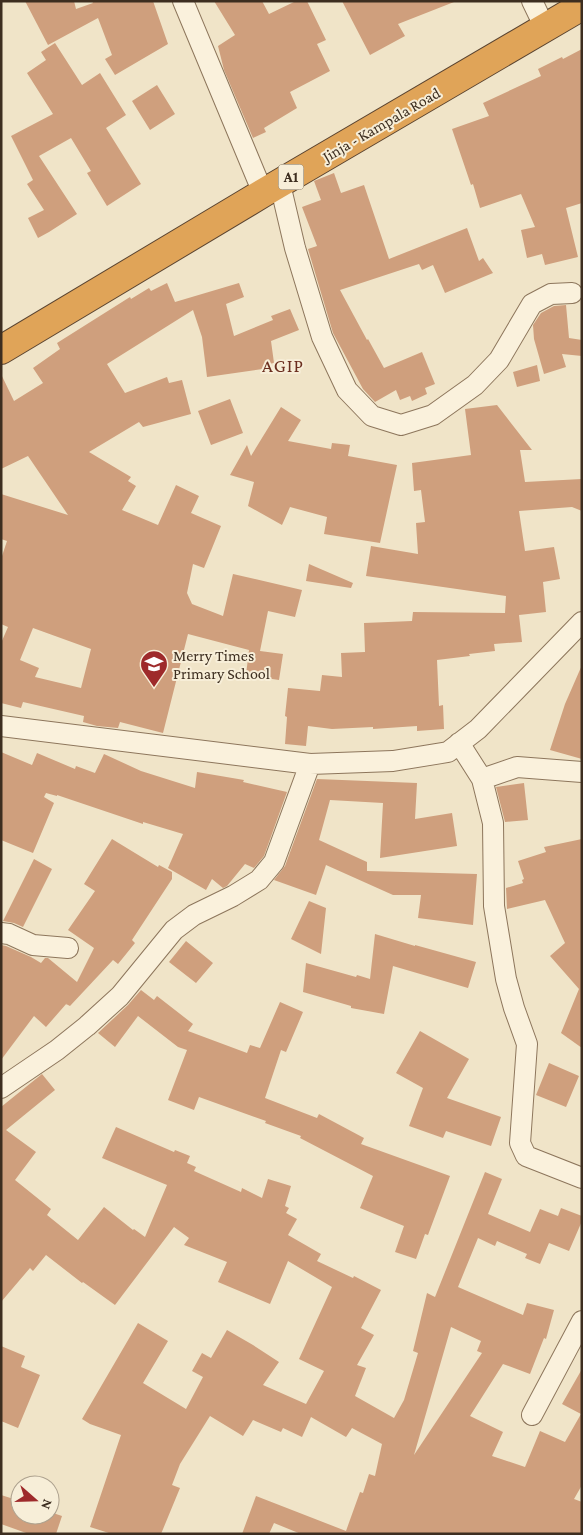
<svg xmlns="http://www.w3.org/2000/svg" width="583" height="1535" viewBox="0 0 583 1535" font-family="'Crimson Pro',serif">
  <rect width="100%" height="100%" fill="#f0e4c8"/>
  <path fill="#cf9f7d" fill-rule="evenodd" d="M25 1H74L76 9 93 3 92 1H153L168 44 115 75 105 59 112 55 98 18 48 45Z
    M214 1H262L269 14 296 1H307L326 40 317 44 330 71 290 92 297 108 264 128 266 132 253 138 224 70 218 46 235 35Z
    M342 1H454V2L398 24 405 36 370 55Z
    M55 43 82 85 100 73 126 115 106 128 141 184 107 206 87 173 91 171 71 138 39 156 77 214 49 232 38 238 28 218 44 210 27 184 33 180 11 136 53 114 27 73 46 60 41 52Z
    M582 49V203L566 208 578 257 545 265 542 254 527 258 521 230 535 227 521 194 480 208 473 184 471 185 452 129 489 116 483 103 541 76 538 69 562 57 563 59Z
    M157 85 175 114 150 130 132 101Z
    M334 173 341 193 364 185 389 259 467 228 479 261 483 258 493 273 445 293 433 265 422 270 419 264 340 290 367 340 368 339 384 368 422 352 435 384 425 388 427 394 412 401 410 396 400 400 396 390 375 402 363 389 333 333 308 249 317 246 302 207 321 200 314 181Z
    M167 283 175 302 239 283 244 297 226 304 234 336 273 320 271 316 290 309 299 330 271 341 274 363 268 364 269 368 207 377 202 337 193 310 107 364 125 393 167 377 169 383 182 380 191 414 143 427 139 422 89 452 131 477 128 481 136 486 122 510 158 525 176 485 199 496 191 513 221 526 204 568 193 564 187 593 192 604 223 616 233 574 302 590 295 617 268 611 260 651 283 654 279 680 246 675 249 650 188 634 163 733 120 722 118 728 97 726 83 722 84 716 23 702 21 708 1 703V643L8 627 1 624V559L7 541 1 539V494L68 515 28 456 1 469V374L14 401 43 383 33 368 60 349 57 343 130 297 131 299 149 288 151 291ZM33 628 91 649 81 688 35 677 39 668 20 660Z
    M566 305 569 338 582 340V356L562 354 566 367 544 374 534 339 533 325 541 313 554 306Z
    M537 365 540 381 517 387 513 372Z
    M230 399 243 433 211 445 198 411Z
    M497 405 532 450H520L525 482 582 479V511L572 507 519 511 525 551 554 547 560 579 543 582 546 612 519 615 522 642 494 644 495 651 469 654 470 656 437 660 439 706 443 705 444 729 417 731V726L373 729V727L332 729 308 726 306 746 285 744 287 717 285 716 288 688 320 691 322 675 342 677 341 653 365 652 364 623 412 621 413 612 505 613 506 596 366 576 371 546 418 554 416 523 425 522 421 490 414 491 412 463 471 455 465 409Z
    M281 407 301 420 288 441 331 449 332 443 350 445 348 456 397 465 380 543 324 534 327 517 290 507 282 525 248 506 254 482 230 475 247 445 251 456Z
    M309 564 353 583 351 588 306 581Z
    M582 665V759L550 750 565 704Z
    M1 752 32 765 37 753 75 769 76 766 95 773 104 754 141 771 195 788 197 772 244 780 243 782 287 792 264 856 254 868 245 864 227 886 223 888 212 879 206 890 168 868 183 834 143 822V824L57 795V796L46 793 44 797 54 803 33 853 1 840Z
    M317 779 417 783 415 819 452 813 457 846 380 858 383 803 330 800 319 840 367 862V871L477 874 473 925 418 918 421 895H393L326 865 316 895 274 880 285 866Z
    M524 783 528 820 505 822 496 787Z
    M112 839 158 867 159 865 172 872V879L132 940 135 943 118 964 113 960 70 1006 66 1004 67 1003 46 1027 34 1016 1 1060V945L6 946 31 957 41 963 45 958H48L77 982 94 948 68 930 95 891 84 884Z
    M582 839V1048L561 1033 579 989 550 956 565 943 545 900 507 909 506 888 523 883 522 880 524 879 518 861 546 852 544 847Z
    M34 859 52 869 23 927 14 923 3 921Z
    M309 901 326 908 321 954 291 939Z
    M375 934 415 946V945L476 962 468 988 393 966 384 1014 351 1008V1006L303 992 306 963 356 977 357 975 370 979Z
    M186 941 213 963 196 983 169 962Z
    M141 990 154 1000 157 996 193 1024 188 1031 247 1053 250 1045 260 1048 280 1002 303 1012 286 1052 281 1050 265 1098 317 1118 319 1114 364 1138 361 1144 450 1176 428 1235 425 1234 416 1259 395 1252 404 1226 360 1208 373 1176 300 1138 301 1136 265 1123 266 1121 199 1097 194 1110 168 1100 187 1050 178 1047 138 1016 115 1047 98 1033 128 1005Z
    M420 1031 469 1059 447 1098 501 1117 491 1146 446 1131 443 1138 409 1126 423 1088 396 1073Z
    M549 1063 579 1076 566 1107 536 1095Z
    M42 1074 55 1090 6 1130 36 1152 15 1180 51 1209 47 1215 78 1240 104 1207 133 1230 134 1229 145 1237 167 1185 102 1158 116 1127 174 1152 175 1150 190 1156 187 1163 196 1167 194 1171 241 1192 242 1188 262 1198 268 1179 291 1186 285 1206 289 1208 286 1213 297 1219 288 1235 321 1254 317 1261 353 1278 354 1276 381 1290 361 1328 374 1335 357 1365 366 1368 355 1396 394 1418 404 1400 418 1353 413 1351 427 1293 435 1297 485 1172 502 1179 488 1214 530 1232 540 1209 558 1216 561 1208 582 1216V1221L569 1251 549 1243 540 1264 525 1258 527 1254 497 1241 495 1246 478 1238 458 1287 523 1315 527 1303 554 1310 546 1339 544 1338 530 1374 503 1364 470 1416 503 1432 492 1456 525 1467 540 1431 565 1442 581 1414 562 1404 582 1369V1485L574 1499 582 1502V1534H301L274 1523 269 1534H242L256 1496 346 1531 360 1492 363 1493 369 1474 375 1476 382 1444 352 1428 346 1437 311 1417 302 1437 283 1428 281 1432 253 1420 243 1436 210 1416 180 1464 172 1485 180 1488 161 1534H112L90 1527 121 1435 90 1424 82 1419 138 1323 168 1341 143 1383 186 1409 203 1377 192 1371 202 1353 211 1358 227 1330 253 1345 279 1362 263 1385 306 1404 324 1371 299 1359 332 1287 288 1261 270 1304 218 1282 227 1262 184 1245 189 1238 174 1227 115 1305 83 1282 82 1283 46 1255 33 1271 30 1268 1 1302V1107ZM451 1327 481 1341 477 1351 482 1353 414 1455Z
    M1 1346 25 1356 21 1367 40 1375 18 1428 1 1421Z
    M1 1495 20 1501V1515H50V1512L62 1516 56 1534H29L1 1524Z"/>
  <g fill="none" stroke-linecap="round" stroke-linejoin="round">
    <g stroke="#8d765c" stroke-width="22">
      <path id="minor" d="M183 1 263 193
        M532 1 545 28
        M280 184 295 248 322 337 347 390 372 416 401 425 433 415 475 385 499 360 532 304 551 294 572 293
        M1 726 310 764 393 761 448 752 478 729 582 622
        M459 743 482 779 493 823 494 906 506 979 514 1008 527 1044 520 1143 526 1156 582 1178
        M482 779 517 767 582 772
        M1 933 9 934 33 945 68 948
        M1 1088 57 1050 87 1026 120 996 174 930 194 915 233 896 259 880 274 862 310 764
        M532 1415 582 1321"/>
    </g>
    <g stroke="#5b4430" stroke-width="30">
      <path id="highway" d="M1 350 263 193 582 6"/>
    </g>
    <use href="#minor" stroke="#faf1dc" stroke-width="20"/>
    <use href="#highway" stroke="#e0a458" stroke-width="28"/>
  </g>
  <defs>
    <g id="school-pin" transform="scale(1.4375)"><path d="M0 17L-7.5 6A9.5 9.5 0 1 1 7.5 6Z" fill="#9e2a2b" stroke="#f7eed8"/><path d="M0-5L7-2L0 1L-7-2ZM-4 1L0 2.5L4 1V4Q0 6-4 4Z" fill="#fff"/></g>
  </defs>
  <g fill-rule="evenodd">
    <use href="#school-pin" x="154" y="664"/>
  </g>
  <g text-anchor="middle" stroke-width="4" stroke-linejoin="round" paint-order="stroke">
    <rect fill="#f7eed8" stroke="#756857" stroke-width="1" x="278.5" y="164.5" width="25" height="25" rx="4"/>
    <g font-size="15" font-weight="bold" fill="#3d2e20">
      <text x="291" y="182">A1</text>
    </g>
    <g font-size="16" fill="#3d2e20" stroke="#f7eed8">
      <text transform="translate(381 124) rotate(-30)" y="6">Jinja - Kampala Road</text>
    </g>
    <g font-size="16" fill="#3d2e20" stroke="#f7eed8" text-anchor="start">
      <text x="173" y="661">Merry Times<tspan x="173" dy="18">Primary School</tspan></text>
    </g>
    <g font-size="19" letter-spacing="1" fill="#6b2e1e" stroke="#f7eed8">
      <text x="283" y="372">AGIP</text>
    </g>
  </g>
  <rect width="583" height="1535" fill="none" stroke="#3d2e20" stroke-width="5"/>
  <g transform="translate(35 1500) rotate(110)"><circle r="24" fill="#f7eed8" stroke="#ada18e"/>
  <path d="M0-4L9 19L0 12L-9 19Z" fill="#9e2a2b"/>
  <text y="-8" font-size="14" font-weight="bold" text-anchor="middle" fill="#3d2e20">N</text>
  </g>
</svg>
